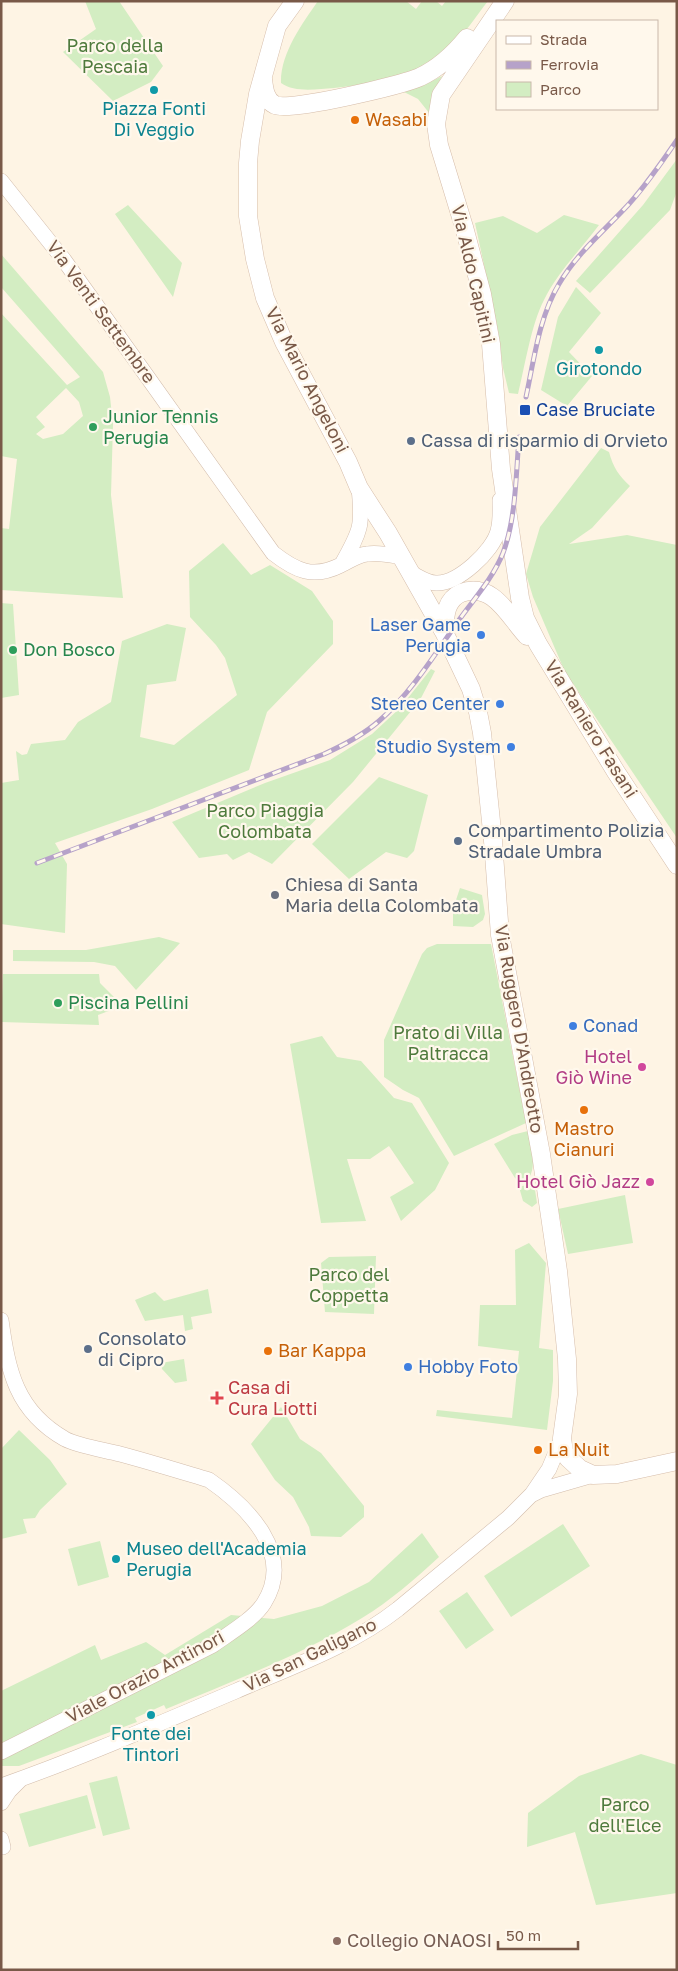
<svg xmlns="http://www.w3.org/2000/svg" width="678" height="1971" viewBox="0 0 678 1971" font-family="'Golos Text',sans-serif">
  <rect width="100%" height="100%" fill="#fef4e4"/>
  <path fill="#d3edc2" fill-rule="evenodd" d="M85 1H119L163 66 151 82 113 101 63 52 96 29Z
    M318 1H406L416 9 422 1H436L442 6 446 1H488C476 16 465 34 451 46 415 78 380 83 334 88 317 89 295 93 281 83 280 54 302 24 318 1Z
    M442 76 433 94 430 114 418 99 404 92 424 85Z
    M677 159V191L670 210 590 293 576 281 643 205Z
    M128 205 182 263 173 297 115 214Z
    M564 215 599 225C581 249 557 273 544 300 531 325 525 366 518 394L509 393 503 368 498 330 475 223 503 216 537 233Z
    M1 254 103 372 110 397 113 424 111 495 123 598 1 590V528L9 529 17 459 1 456V313L67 385 80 377 1 287ZM66 388 79 402 83 416 63 434 43 439 36 434 45 427 36 417Z
    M576 287 601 313 569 352 592 376 567 406 541 390 558 317Z
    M601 448 609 452C613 467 619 476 630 486L592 528 569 544 627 535 677 545V838L565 672 533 597 526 574 540 527Z
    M223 543 251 575 270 565 312 591 333 621V644L267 712 249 770 152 809 55 843 67 864 65 933 1 924V783L19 780 16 751 22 755 27 754 31 744 65 740 78 722 111 702 122 641 167 624 186 628 176 681 147 685 140 737 174 745 237 695 225 658 216 645 190 617 189 571Z
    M1 603 13 604 19 695 1 698Z
    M431 669 435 671 420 700 353 782 272 864 249 852 233 860 227 854 199 858 172 822 265 783 330 760 372 734 400 708Z
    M379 777 428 795 414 851 407 858 386 852 349 879 312 844Z
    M460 888 482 895 485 914 483 920 473 927 453 926V909Z
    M159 937 180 943 136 990 115 966 94 962 13 961V950H86Z
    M437 944H491L526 1123 454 1156 419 1098 403 1090 384 1077V1040L422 954 427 948Z
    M3 974H99L100 983 115 998 114 1009 98 1015 99 1025 1 1022Z
    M322 1036 337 1057 361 1061 394 1098 412 1103 449 1163 435 1190 401 1221 390 1197 414 1183 389 1146 370 1159H347L366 1221 321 1223 290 1044Z
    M528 1131C531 1146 537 1165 529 1178L518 1180 515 1178 494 1144 512 1135Z
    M534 1183 537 1203 532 1207 523 1201 519 1187Z
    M625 1195 633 1243 568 1254 558 1209Z
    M529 1243 546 1263 539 1348 553 1350V1381L547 1430 436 1416 437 1410 512 1418 519 1351 478 1346 480 1305H516L515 1250Z
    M376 1256 374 1314 325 1312 321 1263 329 1257Z
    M208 1289 212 1313 191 1317 193 1329 185 1331 183 1315 145 1321 135 1300 155 1292 164 1301Z
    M184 1359 187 1381 175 1383 162 1369 161 1363Z
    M281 1407 300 1439 321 1453 364 1506V1517L341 1537 311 1536 309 1527 293 1497 275 1480 251 1444Z
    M19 1430 50 1460 67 1484 40 1510 35 1518 23 1519 27 1533 1 1539V1449Z
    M563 1524 590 1566 511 1617 484 1576Z
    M422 1533 439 1557C415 1579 390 1601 362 1618 300 1656 232 1681 166 1709L164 1705 135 1718 137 1722 19 1766H1V1691L95 1645 101 1660 146 1642 165 1655 231 1615 274 1619 322 1606 369 1582Z
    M100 1541 109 1577 78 1586 68 1549Z
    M467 1592 494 1630 466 1649 439 1611Z
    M641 1754 677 1765V1893L596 1905 575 1832 527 1847 528 1813 579 1776Z
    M117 1776 130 1829 103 1836 89 1783Z
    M87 1795 96 1828 29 1847 19 1814Z"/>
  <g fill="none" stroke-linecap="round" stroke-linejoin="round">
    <g stroke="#d3bdac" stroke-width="16">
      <path id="tertiary" d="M1 181 64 260 273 553C296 571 313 579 341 565 350 561 357 555 367 554 378 552 391 555 402 557
        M342 564C361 530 363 526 359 488
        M411 573C419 577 427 583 436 583 458 584 493 551 498 531 501 521 500 510 500 500
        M1 1320C8 1371 16 1411 65 1439 78 1446 105 1450 120 1454 150 1462 179 1471 209 1480 248 1507 295 1554 264 1603 254 1619 228 1634 213 1645L1 1752
        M532 1494 549 1469 562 1438
        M1 1786C81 1758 158 1724 236 1691 291 1667 351 1646 398 1609L508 1518 531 1495 541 1490 593 1475
        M1 1803 9 1791 20 1780
        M1 1839 3 1847"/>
    </g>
    <g stroke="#d6bdaa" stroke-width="19">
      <path id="secondary" d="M295 1 277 26 258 94 250 141 248 163V216L255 259 265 298 284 342 348 462 359 488 388 533 444 632 471 689 478 712 482 733 493 841 500 935 541 1154 558 1271 567 1359 568 1394 562 1438 564 1452 568 1458 580 1469 593 1475 617 1474 677 1461
        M505 1 441 95 436 124 439 145 464 227 482 294 491 344 501 469 520 598 525 618 538 644 616 772 677 865
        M263 79C264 88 265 100 275 105 290 112 402 85 420 77 439 68 454 54 467 38
        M444 632C445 617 445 600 461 593 493 581 509 617 527 636"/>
    </g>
    <use href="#tertiary" stroke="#fff" stroke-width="15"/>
    <use href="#secondary" stroke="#fff" stroke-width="18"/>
    <g stroke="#b6a2c9" stroke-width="5">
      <path id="rail" d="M526 397C534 360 539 317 559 284 577 253 605 230 629 204 647 184 662 162 677 140
        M37 863 324 754C344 745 363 735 379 721 411 693 435 654 459 620 474 599 493 578 503 553 516 519 516 474 519 437"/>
    </g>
    <use href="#rail" stroke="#fff8ec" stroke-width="3" stroke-dasharray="9" stroke-linecap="butt"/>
  </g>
  <g fill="#0f9aa8" stroke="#fff8ec" stroke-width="2">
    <circle cx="154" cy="90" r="5"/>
    <circle cx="599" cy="350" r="5"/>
    <circle cx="116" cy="1559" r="5"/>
    <circle cx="151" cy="1715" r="5"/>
  </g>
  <g fill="#e8710a" stroke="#fff8ec" stroke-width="2">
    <circle cx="355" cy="120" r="5"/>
    <circle cx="584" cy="1110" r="5"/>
    <circle cx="268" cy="1351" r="5"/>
    <circle cx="538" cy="1450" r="5"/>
  </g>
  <rect fill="#1a4fb4" stroke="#fff8ec" stroke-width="2" x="519" y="404" width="12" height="12" rx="2.5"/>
  <g fill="#2e9e5b" stroke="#fff8ec" stroke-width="2">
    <circle cx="93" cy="427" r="5"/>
    <circle cx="13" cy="650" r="5"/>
    <circle cx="58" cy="1003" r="5"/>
  </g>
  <g fill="#5c6f8a" stroke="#fff8ec" stroke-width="2">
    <circle cx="411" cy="441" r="5"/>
    <circle cx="458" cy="841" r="5"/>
    <circle cx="88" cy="1349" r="5"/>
  </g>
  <g fill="#3f7fe0" stroke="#fff8ec" stroke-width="2">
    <circle cx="481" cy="635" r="5"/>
    <circle cx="500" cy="704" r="5"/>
    <circle cx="511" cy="747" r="5"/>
    <circle cx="573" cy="1026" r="5"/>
    <circle cx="408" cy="1367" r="5"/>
  </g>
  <circle fill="#6b7280" stroke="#fff8ec" stroke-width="2" cx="275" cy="895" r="5"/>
  <g fill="#d1479c" stroke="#fff8ec" stroke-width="2">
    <circle cx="642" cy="1067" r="5"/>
    <circle cx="650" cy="1182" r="5"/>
  </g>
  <path fill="#e0444e" stroke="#fff8ec" stroke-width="2" d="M214.5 1390.5h5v5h5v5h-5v5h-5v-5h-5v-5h5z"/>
  <circle fill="#8d6e63" stroke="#fff8ec" stroke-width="2" cx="337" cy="1941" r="5"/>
  <g text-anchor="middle" stroke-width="4.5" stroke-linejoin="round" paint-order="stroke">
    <g font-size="18" fill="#4e7a3c" stroke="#fff8ec">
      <text x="115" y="52">Parco della<tspan x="115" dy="21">Pescaia</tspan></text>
      <text x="265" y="817">Parco Piaggia<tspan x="265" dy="21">Colombata</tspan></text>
      <text x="448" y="1039">Prato di Villa<tspan x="448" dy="21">Paltracca</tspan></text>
      <text x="349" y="1281">Parco del<tspan x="349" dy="21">Coppetta</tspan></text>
      <text x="625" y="1811">Parco<tspan x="625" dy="21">dell'Elce</tspan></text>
    </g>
    <g font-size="18" fill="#0d838f" stroke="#fff8ec">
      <text x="154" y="115">Piazza Fonti<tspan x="154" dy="21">Di Veggio</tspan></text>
      <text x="599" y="375">Girotondo</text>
      <text x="126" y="1555" text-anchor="start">Museo dell'Academia<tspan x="126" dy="21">Perugia</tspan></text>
      <text x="151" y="1740">Fonte dei<tspan x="151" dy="21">Tintori</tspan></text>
    </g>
    <g font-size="18" fill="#c56008" stroke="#fff8ec" text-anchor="start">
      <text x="365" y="126">Wasabi</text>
      <text x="584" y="1135" text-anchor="middle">Mastro<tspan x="584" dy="21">Cianuri</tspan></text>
      <text x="278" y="1357">Bar Kappa</text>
      <text x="548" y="1456">La Nuit</text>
    </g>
    <g font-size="18" fill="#795948" stroke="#fff8ec">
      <text transform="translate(473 274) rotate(77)" y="6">Via Aldo Capitini</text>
      <text transform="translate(101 312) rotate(54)" y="6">Via Venti Settembre</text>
      <text transform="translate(307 380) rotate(63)" y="6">Via Mario Angeloni</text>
      <text transform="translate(591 729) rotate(58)" y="6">Via Raniero Fasani</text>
      <text transform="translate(519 1029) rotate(80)" y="6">Via Ruggero D'Andreotto</text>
      <text transform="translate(310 1655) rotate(-26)" y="6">Via San Galigano</text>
      <text transform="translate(145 1677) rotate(-28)" y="6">Viale Orazio Antinori</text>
    </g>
    <g font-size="18" fill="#164399" stroke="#fff8ec" text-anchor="start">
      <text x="536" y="416">Case Bruciate</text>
    </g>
    <g font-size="18" fill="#27864d" stroke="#fff8ec" text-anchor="start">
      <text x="103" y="423">Junior Tennis<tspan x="103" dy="21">Perugia</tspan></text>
      <text x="23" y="656">Don Bosco</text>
      <text x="68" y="1009">Piscina Pellini</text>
    </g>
    <g font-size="18" fill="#4e5e75" stroke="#fff8ec" text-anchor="start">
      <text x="421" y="447">Cassa di risparmio di Orvieto</text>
      <text x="468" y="837">Compartimento Polizia<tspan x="468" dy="21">Stradale Umbra</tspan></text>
      <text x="98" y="1345">Consolato<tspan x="98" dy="21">di Cipro</tspan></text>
    </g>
    <g font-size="18" fill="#366cbe" stroke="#fff8ec" text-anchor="end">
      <text x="471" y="631">Laser Game<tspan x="471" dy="21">Perugia</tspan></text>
      <text x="490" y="710">Stereo Center</text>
      <text x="501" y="753">Studio System</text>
      <text x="583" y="1032" text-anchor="start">Conad</text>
      <text x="418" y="1373" text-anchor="start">Hobby Foto</text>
    </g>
    <g font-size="18" fill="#5b616d" stroke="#fff8ec" text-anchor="start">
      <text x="285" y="891">Chiesa di Santa<tspan x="285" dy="21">Maria della Colombata</tspan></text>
    </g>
    <g font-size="18" fill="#b23c85" stroke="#fff8ec" text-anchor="end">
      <text x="632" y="1063">Hotel<tspan x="632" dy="21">Giò Wine</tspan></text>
      <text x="640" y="1188">Hotel Giò Jazz</text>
    </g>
    <g font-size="18" fill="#be3a42" stroke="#fff8ec" text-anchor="start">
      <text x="228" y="1394">Casa di<tspan x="228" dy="21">Cura Liotti</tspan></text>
    </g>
    <g font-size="18" fill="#785e54" stroke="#fff8ec" text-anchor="start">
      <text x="347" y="1947">Collegio ONAOSI</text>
    </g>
  </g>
  <rect width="678" height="1971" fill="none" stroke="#795948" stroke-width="5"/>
  <rect x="496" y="20" width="162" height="90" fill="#fff8ec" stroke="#c9b8aa"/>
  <rect x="506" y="36" width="25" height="8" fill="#ffffff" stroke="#c9b8aa"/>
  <text x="540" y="45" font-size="15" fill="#795948">Strada</text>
  <rect x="506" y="61" width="25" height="8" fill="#b6a2c9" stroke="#c9b8aa"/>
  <text x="540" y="70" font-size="15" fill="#795948">Ferrovia</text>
  <rect x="506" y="82" width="25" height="15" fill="#d3edc2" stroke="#c9b8aa"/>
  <text x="540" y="95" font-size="15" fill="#795948">Parco</text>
  <path d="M498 1941v8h80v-8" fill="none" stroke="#795948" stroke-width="2.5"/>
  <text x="506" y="1941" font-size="15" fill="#795948" stroke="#fff8ec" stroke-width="4" paint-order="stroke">50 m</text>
</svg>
